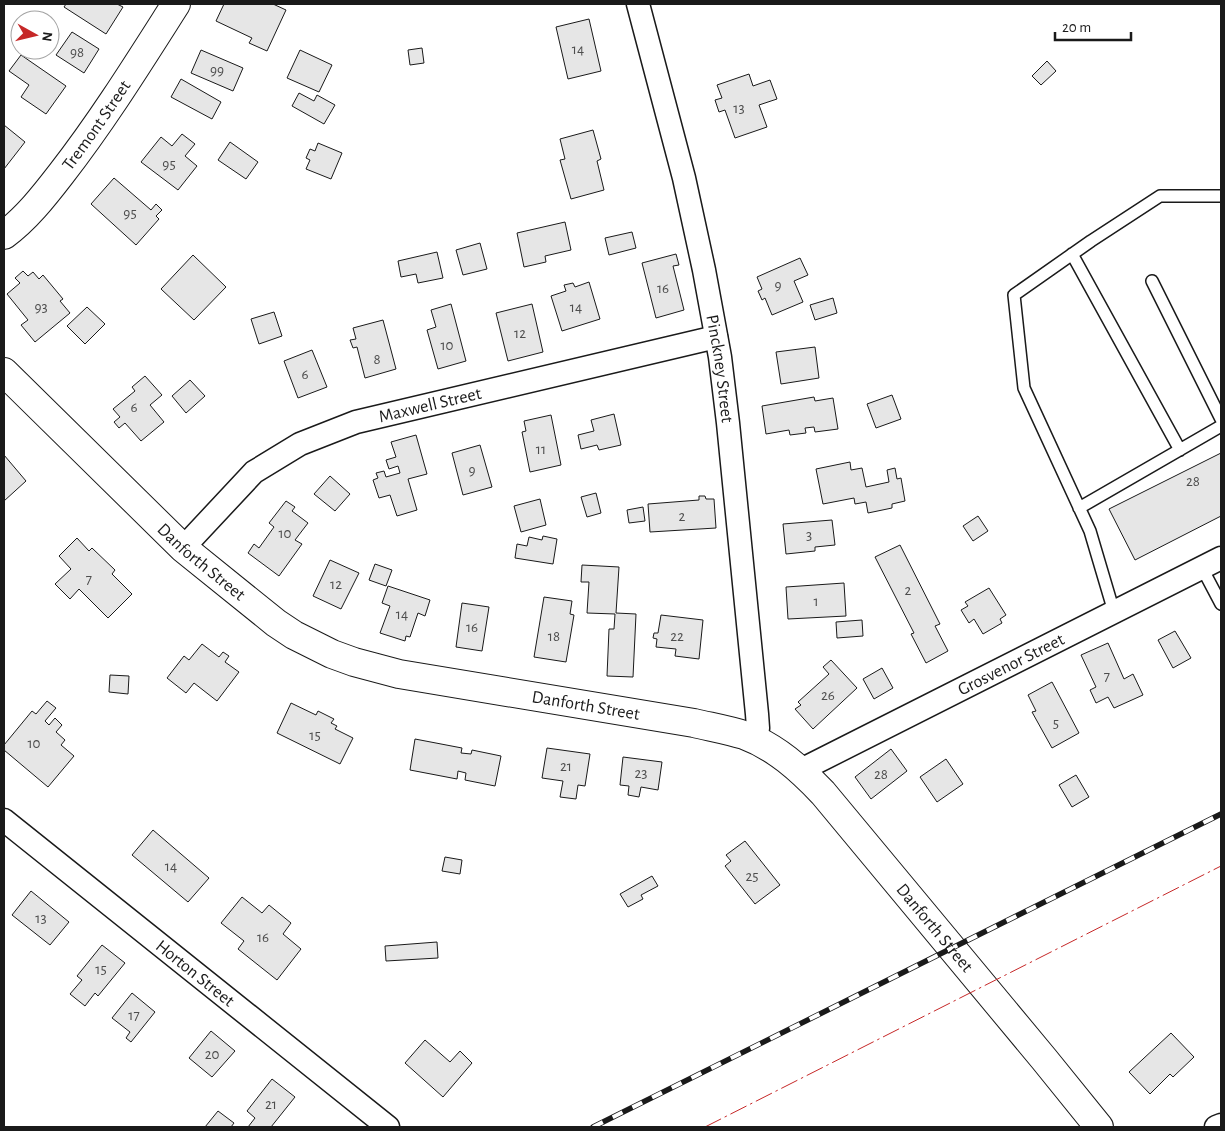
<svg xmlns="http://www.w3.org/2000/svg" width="1225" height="1131" viewBox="0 0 1225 1131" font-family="'Alegreya Sans',sans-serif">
  <rect width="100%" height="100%" fill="#fff"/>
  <path fill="#e6e6e6" stroke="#1a1a1a" d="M66 4H117L123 7 106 34 64 7Z
    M224 4H273L286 10 267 51 249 43 252 38 216 21Z
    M589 19 601 71 568 79 556 27Z
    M72 32 99 49 84 73 56 55Z
    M422 48 424 63 410 65 408 50Z
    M201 50 243 68 233 91 191 73Z
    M300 50 332 65 319 92 287 78Z
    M21 55 66 86 46 114 21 97 29 85 9 71Z
    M1047 61 1056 71 1041 85 1032 76Z
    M749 74 753 86 770 80 777 99 759 105 767 127 735 138 725 110 719 112 715 100 722 98 717 85Z
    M181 79 221 102 212 119 171 97Z
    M299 93 314 101 317 95 335 105 324 124 292 106Z
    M4 125 25 142 4 169Z
    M593 130 601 159 597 161 604 190 571 199 560 160 565 159 560 139Z
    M182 134 195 144 185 156 197 166 178 190 141 162 161 137 172 146Z
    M230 142 258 162 246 179 218 160Z
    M318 143 342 153 331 179 306 169 310 160 306 158 310 149 315 151Z
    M114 178 151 210 156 204 162 210 156 216 159 219 136 245 91 204Z
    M565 222 571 250 545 256 546 262 524 267 517 233Z
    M632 232 636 248 609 255 605 238Z
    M480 243 487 269 463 275 456 250Z
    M437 252 443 278 418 283 416 274 401 277 398 261Z
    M676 254 679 265 673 266 684 310 656 318 642 263Z
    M193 255 226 287 194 320 161 289Z
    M800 258 808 275 794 281 803 302 772 315 765 298 762 300 758 291 762 289 757 277Z
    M23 271 28 276 33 272 39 279 43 275 63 299 60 301 70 313 35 342 21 325 28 320 7 294 20 283 15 278Z
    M589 282 600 319 562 331 551 296 566 291 564 285 573 283 575 287Z
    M833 298 837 313 815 320 810 305Z
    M451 304 466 361 438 369 427 330 436 327 431 310Z
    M532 304 543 352 508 361 496 313Z
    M87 307 105 324 85 344 67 326Z
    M274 312 282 336 259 344 251 319Z
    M383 320 396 369 365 378 357 347 353 348 350 340 356 339 353 328Z
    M815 347 819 378 781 384 776 352Z
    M312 350 327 387 298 398 284 361Z
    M145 376 162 395 150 405 164 422 141 441 125 423 119 428 114 422 120 417 113 409 135 391 132 387Z
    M190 380 205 396 186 413 172 396Z
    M892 395 901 419 876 428 867 404Z
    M814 397 815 401 833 398 838 429 815 432 814 427 805 428 806 433 790 435 789 430 766 434 762 406Z
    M614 414 621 445 599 450 597 445 581 449 578 435 594 431 591 420Z
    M551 415 561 465 530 472 522 432 526 431 524 421Z
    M416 435 427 474 408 479 417 510 397 516 390 495 379 498 373 480 378 478 376 473 384 471 386 477 400 473 398 466 389 469 386 460 396 457 391 442Z
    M480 445 492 487 463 495 452 453Z
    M1221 453V516L1135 560 1109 509Z
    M4 455 26 481 4 501Z
    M850 462 851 470 862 468 866 487 889 482 887 470 895 468 897 479 901 478 905 501 892 504V508L868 513 866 502 855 504 854 498 823 504 816 469Z
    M330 476 350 494 335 511 314 494Z
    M596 493 601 513 587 517 581 497Z
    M699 496H705L706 499H714L716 528 650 532 648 504 699 500Z
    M540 499 546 525 521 532 514 506Z
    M286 501 295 507 292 511 308 523 295 540 302 544 279 576 248 553 254 544 259 548 274 527 269 523Z
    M643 507 645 521 629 523 627 510Z
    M978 516 988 531 973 541 963 526Z
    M832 520 835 545 815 547V551L786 554 783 524Z
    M543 536 557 539 553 564 515 558 517 544 527 546 529 537 542 540Z
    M77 538 89 551 92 548 115 570 112 574 132 594 108 618 79 589 70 599 55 584 71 569 59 556Z
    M900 545 940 624 935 626 948 651 926 663 911 634 914 633 875 557Z
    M330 560 359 573 341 609 313 596Z
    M375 564 392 570 386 586 369 580Z
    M582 565 619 567 616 613 636 614 633 677 607 676 609 629H614L615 614 587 613 589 582H581Z
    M844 583 846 616 788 619 786 587Z
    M388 586 430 600 425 616 418 613 410 637 406 636 405 641 380 633 390 606 382 603Z
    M989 588 1006 615 1000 619 1002 623 983 634 974 619 969 623 961 610 968 606 965 602Z
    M544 597 572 601 570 614 574 615 566 662 534 657Z
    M462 603 489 607 482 651 456 647Z
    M661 615 703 620 699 659 675 656 676 649 656 647 657 639 653 638 654 633H658Z
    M862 620 863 636 837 638 836 622Z
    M1175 631 1191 658 1173 668 1158 640Z
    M1108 643 1124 679 1133 674 1143 695 1114 708 1108 697 1096 703 1090 690 1096 687 1081 655Z
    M202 644 219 657 223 652 229 656 225 662 239 672 217 701 194 683 186 693 167 678 184 656 189 660Z
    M831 660 857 688 813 729 795 709 801 705 798 702 829 674 823 667Z
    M882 668 893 688 874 699 863 679Z
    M110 675 129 676 128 694 109 692Z
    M1052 682 1079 733 1052 748 1032 712 1036 711 1028 695Z
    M47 701 56 708 45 721 49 725 55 718 62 725 56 732 65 740 61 745 74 756 48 787 4 750V745L32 711 36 714Z
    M291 703 316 715 318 711 334 719 331 723 337 726 335 729 353 738 340 764 277 733Z
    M415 739 462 748 461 753 471 754 472 750 501 756 495 786 465 780 466 773 458 771 457 779 410 770Z
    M547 748 590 754 585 786 578 785 576 799 560 797 563 781 542 778Z
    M891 749 907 771 871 799 855 777Z
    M623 757 662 762 658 790 641 787 639 797 628 795 629 786 620 785Z
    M946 759 963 784 937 802 920 777Z
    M1076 775 1089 797 1072 807 1059 785Z
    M153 830 209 878 188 902 132 855Z
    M745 841 780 885 755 904 725 866 731 861 726 855Z
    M445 857 462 860 460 874 442 871Z
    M652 876 658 886 641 895 643 899 628 907 620 894Z
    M31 891 69 922 50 945 12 915Z
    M242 897 262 913 269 905 291 923 283 934 301 949 277 980 238 949 244 941 221 923Z
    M437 942 438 958 386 961 385 946Z
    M102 945 125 963 98 996 95 993 85 1006 70 994 82 980 77 976Z
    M132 993 155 1012 131 1042 126 1038 130 1032 112 1018Z
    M211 1031 235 1051 212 1077 189 1058Z
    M1171 1033 1194 1057 1173 1077 1170 1074 1150 1094 1129 1072Z
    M425 1040 450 1062 460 1051 472 1063 443 1097 405 1063Z
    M272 1079 295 1097 271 1127H248L255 1118 247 1111Z
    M218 1111 234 1123 231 1127H205Z"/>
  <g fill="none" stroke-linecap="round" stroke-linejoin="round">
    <g stroke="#1a1a1a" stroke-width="14">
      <path id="service" d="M1072 254 1180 450
        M1152 281 1221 419
        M1079 508 1221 426
        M1202 568 1221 604
        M1114 612 1090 531 1024 388 1014 295 1091 241 1160 196H1221"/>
    </g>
    <g stroke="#1a1a1a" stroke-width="25">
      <g id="minor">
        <path id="s1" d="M638 4 684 178 704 270 720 357 728 423 757 714 758 728 756 740"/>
        <path id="s2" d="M183 548 254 472 300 444 356 422 716 337"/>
        <path id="s3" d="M801 770 1221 558"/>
        <path id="s4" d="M4 820 388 1127"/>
        <path d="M1216 1127 1221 1125"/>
      </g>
    </g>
    <g stroke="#1a1a1a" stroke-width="30">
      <g id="tertiary">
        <path id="s5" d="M4 372 183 548 276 623 294 635 332 654 354 662 399 674 694 723C711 727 728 730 744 735 776 747 800 769 823 793L1044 1059 1099 1127"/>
      </g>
    </g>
    <g stroke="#1a1a1a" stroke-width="30">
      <g id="secondary">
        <path id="s6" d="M4 235C26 219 44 196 61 174 103 120 139 62 176 4"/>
      </g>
    </g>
    <use href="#service" stroke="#fff" stroke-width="11"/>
    <use href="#minor" stroke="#fff" stroke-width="22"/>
    <use href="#tertiary" stroke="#fff" stroke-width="28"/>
    <use href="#secondary" stroke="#fff" stroke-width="28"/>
    <g stroke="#1a1a1a" stroke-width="5.5">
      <path id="rail" d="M593 1127 1221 814"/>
    </g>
    <use href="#rail" stroke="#fff" stroke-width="4" stroke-dasharray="11" stroke-linecap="butt"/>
    <path stroke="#c62828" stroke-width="1" stroke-dasharray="18 4 2.5 4" stroke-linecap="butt" d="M705 1127 1221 866"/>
  </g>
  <g text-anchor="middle" stroke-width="4" stroke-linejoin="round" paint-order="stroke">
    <g font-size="15" fill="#4d4d4d">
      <text x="578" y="54">14</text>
      <text x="77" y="57">98</text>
      <text x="217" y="75">99</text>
      <text x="739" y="113">13</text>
      <text x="169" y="169">95</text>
      <text x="130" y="218">95</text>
      <text x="778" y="290">9</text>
      <text x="663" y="293">16</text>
      <text x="41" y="312">93</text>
      <text x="576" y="312">14</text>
      <text x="520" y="338">12</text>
      <text x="447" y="350">10</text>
      <text x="377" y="364">8</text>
      <text x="305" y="379">6</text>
      <text x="134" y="412">6</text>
      <text x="541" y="454">11</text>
      <text x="472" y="475">9</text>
      <text x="1193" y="486">28</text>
      <text x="682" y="521">2</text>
      <text x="285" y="538">10</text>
      <text x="809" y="540">3</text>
      <text x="89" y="584">7</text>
      <text x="336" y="589">12</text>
      <text x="908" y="595">2</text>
      <text x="816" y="606">1</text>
      <text x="402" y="619">14</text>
      <text x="472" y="632">16</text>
      <text x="554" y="641">18</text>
      <text x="677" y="641">22</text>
      <text x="1107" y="681">7</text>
      <text x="828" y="700">26</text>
      <text x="1056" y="728">5</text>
      <text x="315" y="740">15</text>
      <text x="34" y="748">10</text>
      <text x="566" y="771">21</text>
      <text x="641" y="778">23</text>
      <text x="881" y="779">28</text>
      <text x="171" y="871">14</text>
      <text x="752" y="881">25</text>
      <text x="41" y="923">13</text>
      <text x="263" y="942">16</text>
      <text x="101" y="974">15</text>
      <text x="134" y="1020">17</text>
      <text x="212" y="1059">20</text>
      <text x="271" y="1109">21</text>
    </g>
    <g font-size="18" fill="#1a1a1a" stroke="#fff">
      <text dy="6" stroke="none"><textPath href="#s6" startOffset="144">Tremont Street</textPath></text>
      <text dy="6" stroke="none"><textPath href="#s1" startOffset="374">Pinckney Street</textPath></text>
      <text dy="6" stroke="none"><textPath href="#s2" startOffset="294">Maxwell Street</textPath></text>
      <text dy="6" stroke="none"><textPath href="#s5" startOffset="274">Danforth Street</textPath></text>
      <text dy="6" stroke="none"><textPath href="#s3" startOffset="235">Grosvenor Street</textPath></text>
      <text dy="6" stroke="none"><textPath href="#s5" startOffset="694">Danforth Street</textPath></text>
      <text dy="6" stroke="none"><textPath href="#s5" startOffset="1129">Danforth Street</textPath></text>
      <text dy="6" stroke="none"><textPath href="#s4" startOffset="245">Horton Street</textPath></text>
    </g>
  </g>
  <rect width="1225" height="1131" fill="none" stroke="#1a1a1a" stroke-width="10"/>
  <g transform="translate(35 35) rotate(98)"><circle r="24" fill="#ffffff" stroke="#a3a3a3"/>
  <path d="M0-4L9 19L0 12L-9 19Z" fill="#c62828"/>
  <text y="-8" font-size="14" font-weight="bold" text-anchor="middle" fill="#1a1a1a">N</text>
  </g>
  <path d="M1055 32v8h76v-8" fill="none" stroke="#1a1a1a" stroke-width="2.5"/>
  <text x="1062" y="32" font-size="15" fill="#1a1a1a" stroke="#ffffff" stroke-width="4" paint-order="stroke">20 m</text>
</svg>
